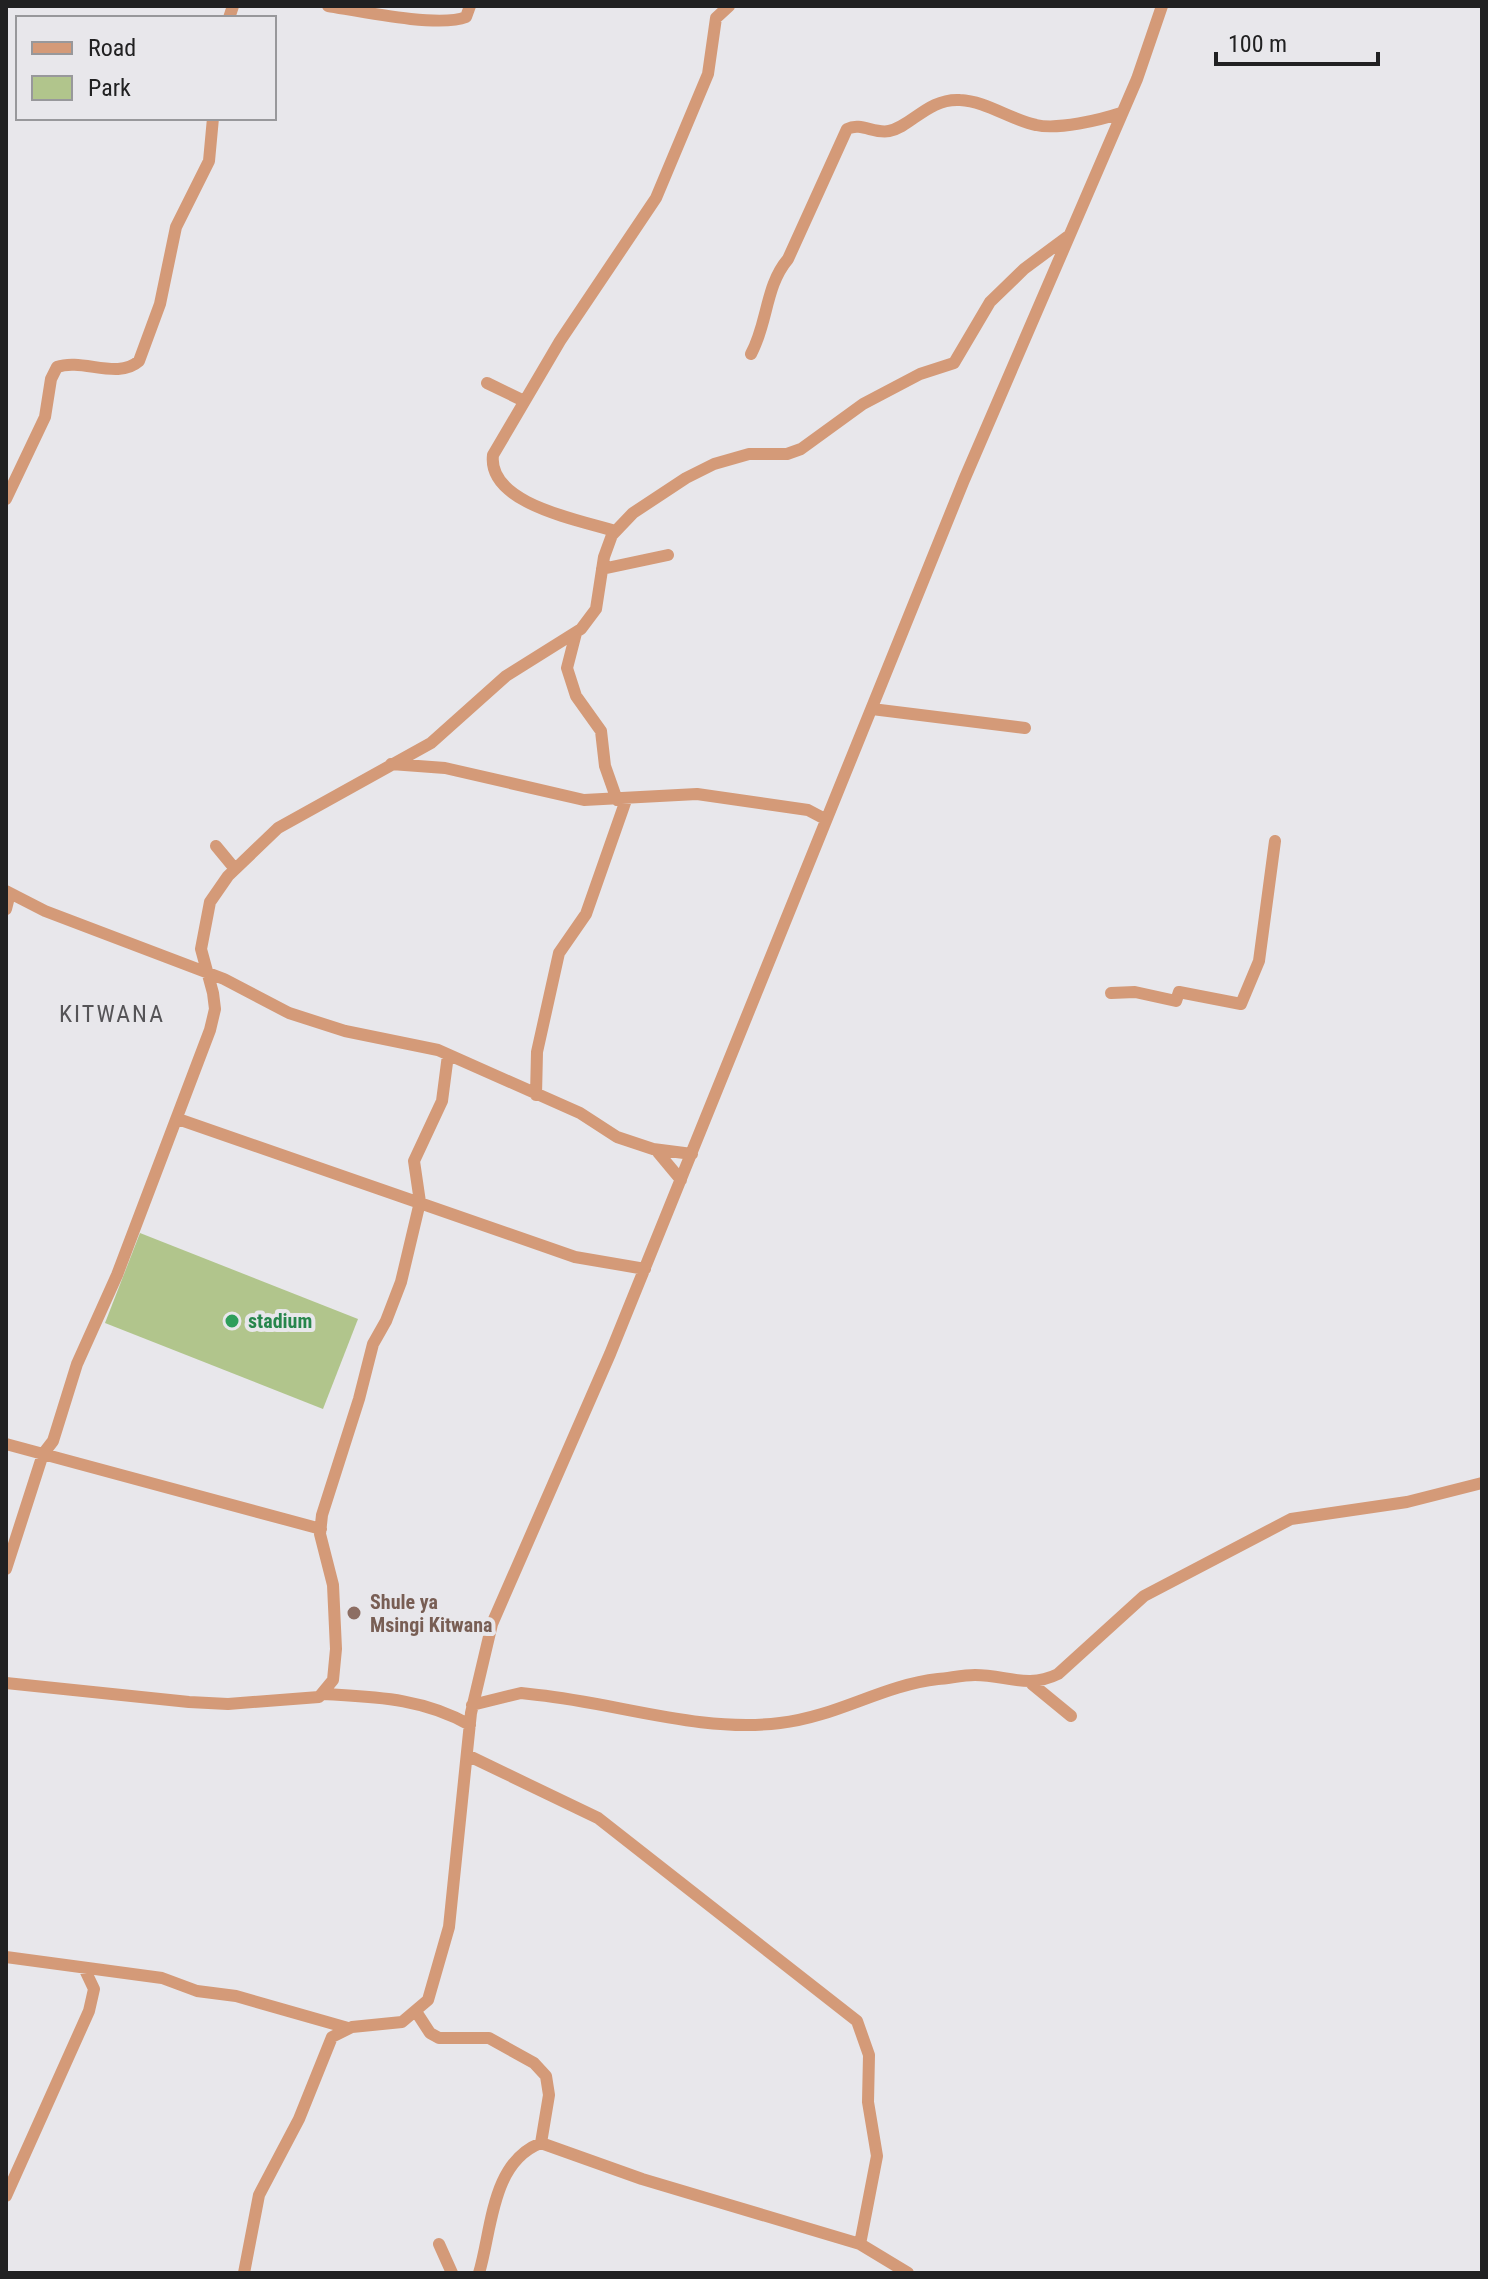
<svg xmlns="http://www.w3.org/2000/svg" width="1488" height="2279" viewBox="0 0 1488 2279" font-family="'Roboto Condensed',sans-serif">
  <rect width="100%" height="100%" fill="#e8e7eb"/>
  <path fill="#b1c58c" d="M140 1233 358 1319 323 1409 105 1323Z"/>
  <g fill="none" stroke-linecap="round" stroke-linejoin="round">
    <path stroke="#d49a78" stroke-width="12" d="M328 6C359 11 439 28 466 17L470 6
      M229 18 233 6
      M751 354C768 323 765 286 788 259L847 129C861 122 874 134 889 131 911 127 928 98 960 100 986 101 1011 120 1036 125 1058 130 1100 120 1121 113
      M487 383 524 401
      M6 499 45 417 51 379 57 367C82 358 118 380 139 361L160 304 176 227 209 161 213 118
      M615 531C580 520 487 504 493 455L560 341 656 198 708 74 716 18 729 6
      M602 569 668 555
      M576 633 567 668 576 696 601 731 605 766 617 800
      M872 709 1025 728
      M391 764 445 768 584 800 697 794 808 810 825 819
      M216 846 235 869
      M6 891 45 911 224 979 289 1013 345 1031 438 1050 580 1113 617 1137 653 1149 692 1154
      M6 909 10 893
      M1111 993 1135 992 1176 1001 1179 992 1241 1004 1259 961 1275 841
      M536 1095 537 1052 559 953 586 914 626 800
      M178 1119 575 1257 645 1269
      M656 1150 681 1180
      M6 1444 321 1529
      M6 1569 43 1454 53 1441 77 1364 117 1275 210 1030 215 1009 213 993 201 949 210 902 228 876 278 828 431 743 506 676 581 629 596 609 604 557 612 535 633 513 686 478 714 464 749 454H787L801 449 863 404 920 374 954 363 990 302 1024 269 1067 237
      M6 1683 189 1702 228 1704 319 1697 333 1680 336 1649 333 1585 320 1534 322 1515 359 1399 373 1344 386 1321 401 1282 420 1202 414 1161 442 1101 448 1055
      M1032 1684 1071 1716
      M324 1694C376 1697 423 1698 470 1725
      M472 1705 521 1693 538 1695C617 1703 700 1733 780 1723 836 1717 883 1685 938 1679 950 1678 963 1675 975 1675 1006 1675 1028 1689 1058 1674L1144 1596 1291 1519 1407 1502 1482 1483
      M467 1755 598 1818 857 2021 869 2055 868 2102 877 2156 860 2244
      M6 1957 162 1978 197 1991 236 1996 348 2028
      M417 2013 430 2033 439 2038H489L534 2063 546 2076 549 2095 541 2143
      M6 2196 89 2011 94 1989 85 1970
      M439 2244 452 2273
      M244 2273 259 2195 299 2119 332 2037 352 2027 402 2022 428 2000 449 1927 471 1713 492 1624 610 1354 964 480 1137 79 1162 6
      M479 2273C492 2230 491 2162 541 2143L642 2179 860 2244 908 2273"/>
  </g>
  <circle fill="#2e9e5b" stroke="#e8e7eb" stroke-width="3" cx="232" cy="1321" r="8"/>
  <circle fill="#8d6e63" stroke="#e8e7eb" stroke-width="3" cx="354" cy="1613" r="8"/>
  <g text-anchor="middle" stroke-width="8" stroke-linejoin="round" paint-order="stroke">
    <g font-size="20" font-weight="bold" fill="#27864d" stroke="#e8e7eb" text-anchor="start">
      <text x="248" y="1328">stadium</text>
    </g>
    <g font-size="20" font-weight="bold" fill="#785e54" stroke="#e8e7eb" text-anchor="start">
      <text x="370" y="1609">Shule ya<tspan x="370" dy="23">Msingi Kitwana</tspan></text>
    </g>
    <g font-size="24" letter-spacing="2" fill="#555457" stroke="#e8e7eb">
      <text x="112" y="1022">KITWANA</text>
    </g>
  </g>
  <rect width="1488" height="2279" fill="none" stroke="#212122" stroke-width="16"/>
  <rect x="16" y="16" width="260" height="104" fill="#e8e7eb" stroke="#98989b" stroke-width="2"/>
  <rect x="32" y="42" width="40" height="12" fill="#d49a78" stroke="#98989b" stroke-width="2"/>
  <text x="88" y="56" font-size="24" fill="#212122">Road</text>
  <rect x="32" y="76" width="40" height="24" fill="#b1c58c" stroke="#98989b" stroke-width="2"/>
  <text x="88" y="96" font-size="24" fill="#212122">Park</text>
  <path d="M1216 52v12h162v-12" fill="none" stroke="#212122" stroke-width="4"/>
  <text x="1228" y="52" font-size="24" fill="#212122" stroke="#e8e7eb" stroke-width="6" paint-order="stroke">100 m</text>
</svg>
